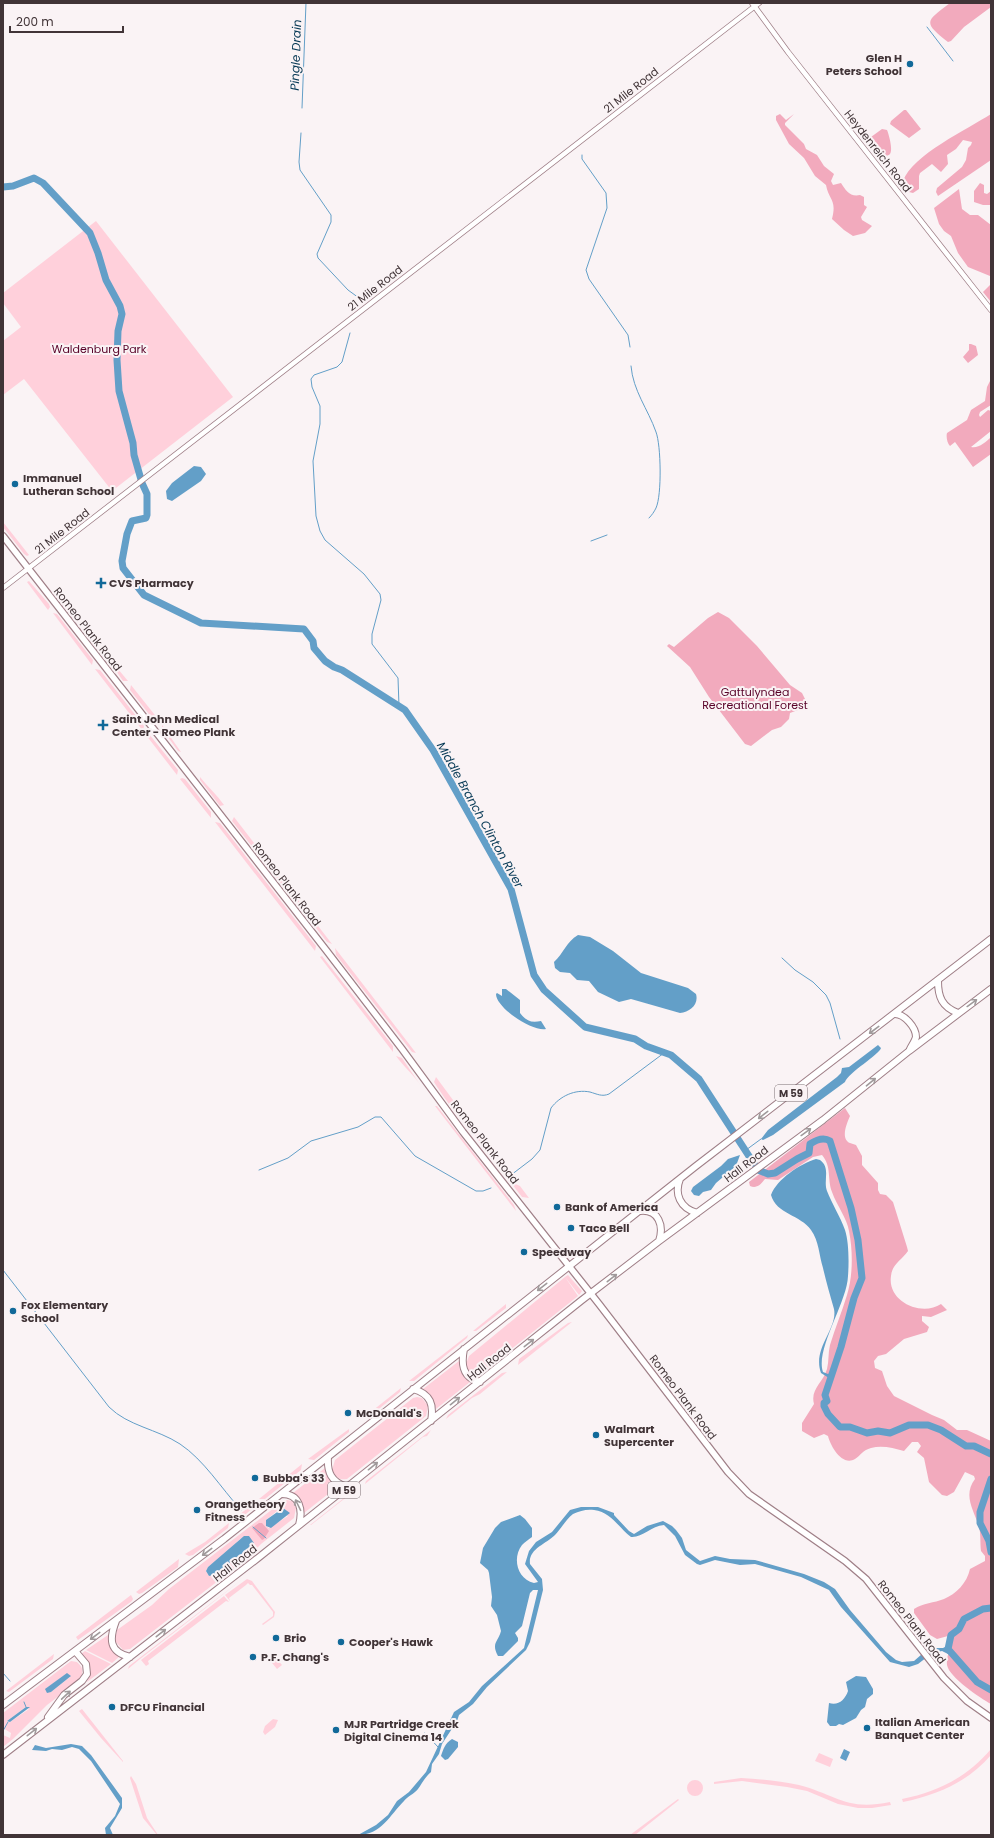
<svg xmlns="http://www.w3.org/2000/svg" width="994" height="1838" viewBox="0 0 994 1838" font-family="Poppins,sans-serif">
  <rect width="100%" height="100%" fill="#faf3f5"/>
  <path fill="#ffd0db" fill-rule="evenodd" d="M96 221 233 397 112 491 24 379 3 395V341L21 327 3 303V293Z
    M3 522 29 555 27 556 24 554 3 527Z
    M29 581 49 604 50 607 48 610 27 582Z
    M53 613 57 614 93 660 92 665Z
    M112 665 118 669 128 681H123Z
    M95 669 100 670 144 726 143 731Z
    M131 685 158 719 154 720 152 718 130 690Z
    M162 725 181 752 178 751 162 729Z
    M149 734 178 770 177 775 146 735Z
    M200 777C208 787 217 795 224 805L220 806 200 780Z
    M182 778 185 779 211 812V818L180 779Z
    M234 817 332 944 327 942 232 821Z
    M215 822 220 823 316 946 315 951Z
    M335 948 416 1053 412 1052 336 955Z
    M322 956 393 1046V1052L320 957Z
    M396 1056 402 1058 421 1086C414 1075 404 1067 396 1056Z
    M436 1077 467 1119C457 1119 440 1091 434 1082Z
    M435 1106H437L514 1205 516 1211Z
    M473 1126 492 1151 490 1156 494 1160 491 1159 473 1132Z
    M505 1175 511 1182 520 1186 529 1198 522 1197Z
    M568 1275 582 1291 579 1295 565 1277Z
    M565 1277 578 1296 480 1374C473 1375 467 1374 466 1364L469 1356Z
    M506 1304V1308L476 1331H473Z
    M572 1322 518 1365 519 1359 568 1323Z
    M468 1335 467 1338 414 1381H409Z
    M459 1361 460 1371 470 1382 436 1409 433 1401 423 1389Z
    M507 1372 480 1394 472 1398 446 1419 448 1415 502 1373Z
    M401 1388 400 1392 370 1416 367 1415Z
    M417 1397 422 1398 428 1406 426 1416 347 1479C340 1480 336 1479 332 1470L335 1460 413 1398Z
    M349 1429V1432L314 1460 308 1459Z
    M431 1430 427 1436 423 1437 365 1484 366 1481Z
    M302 1464 301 1470 265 1499H259Z
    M325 1468 328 1477 337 1487 304 1513 303 1504 293 1493Z
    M358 1487V1488L311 1525H310Z
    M287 1500 292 1501 296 1508 294 1518 261 1544 245 1560 130 1649 123 1650 115 1641 117 1630 152 1605 169 1589 283 1501ZM277 1511 288 1516 269 1528 266 1526V1520ZM249 1536 253 1545 214 1575 209 1576 206 1571 208 1567 228 1551 240 1539Z
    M253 1504V1508L241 1518H235Z
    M229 1523 228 1528 193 1555 189 1556 185 1554 205 1542Z
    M179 1559 178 1567 142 1593 139 1594 136 1592Z
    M244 1578 140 1659 128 1669 129 1666Z
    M247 1579 252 1581 275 1612 274 1617 263 1625 262 1624 273 1616V1612L252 1585H250L248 1583 246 1585 229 1598 230 1601 225 1595Z
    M131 1595 133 1599 132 1601 78 1640 76 1637Z
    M224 1596 229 1602 226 1601 148 1661 149 1664 146 1666 141 1660Z
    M108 1635 110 1646 119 1657 112 1663 86 1650Z
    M85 1651 111 1664 87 1682C93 1669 91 1666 81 1654Z
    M54 1654 53 1659 9 1692 6 1691Z
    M273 1655 282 1665 277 1669 268 1658Z
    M71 1661 77 1662C84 1668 83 1672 80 1680L47 1705 13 1739 3 1747V1735L10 1738 11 1733 3 1728V1713ZM65 1675 70 1677 51 1692 47 1688ZM26 1707 29 1709 10 1722 7 1721Z
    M82 1709 123 1761V1762L101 1738 79 1711Z
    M273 1719 278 1720 275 1727 265 1735 263 1732 265 1726Z
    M991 1749V1755C968 1782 937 1795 903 1802L902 1799C938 1792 967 1777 991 1749Z
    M819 1753 833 1759 830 1767 815 1761Z
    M131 1776 136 1784 147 1818 158 1835H157L143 1818 130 1778Z
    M741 1778C759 1779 780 1781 799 1785 837 1795 846 1811 890 1802L891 1805 872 1808H858L838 1804 807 1791 787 1787 742 1781 714 1784V1782Z
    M687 1788a8 8 0 1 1 16 0a8 8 0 1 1-16 0Z
    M678 1799 679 1800 635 1835H630Z"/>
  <path fill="#f2aabd" d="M950 3H991V7L964 27 951 41 948 42C923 22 925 22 950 3Z
    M904 110H906L921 129 909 138 890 124 891 121Z
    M780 114 786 120 794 114 785 123V125L804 144 806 149 817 155 824 166 834 174 831 181 833 185 841 183C846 191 850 197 860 195L864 197V205L867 207 861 217 862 220 872 226 865 233 853 236 844 230 832 219C837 199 829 201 826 185L815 176 804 158 789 144 776 120V116Z
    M991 114V160L938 196 936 192 937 188 962 167 966 160 968 148 971 145 972 142 963 140 956 149 947 155 948 164 941 172 932 164 920 173 919 176V189L913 193 909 192 903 181C912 155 968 129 991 114Z
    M882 129 887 130C889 135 893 149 890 154 888 156 883 157 880 157L872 147 870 140 871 137Z
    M980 183 984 185V193L987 194 991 191V205H983L974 202V191Z
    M959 189 962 209 970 215H978L991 225 990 276 968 267 958 253 951 236 944 231 939 224 934 208Z
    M991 284V302L983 292Z
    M969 344H971L976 346 978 355 968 363 963 357 969 350Z
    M991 379V405L980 412 979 415 980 417 988 410 991 411V431L971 447C978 449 986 442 991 437V454L973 467 955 442 950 446C947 443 946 436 947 433L967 420 971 410 985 401 987 387Z
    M718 612 729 618 757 646 790 685 802 693 806 701 803 708 790 713 789 719 781 727 772 730 751 746 745 744 709 697 690 667 667 646 669 644 674 647 708 618Z
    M845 1108 850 1116C847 1123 840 1139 850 1143 852 1144 854 1144 856 1145L862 1156V1165L878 1183V1190L880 1194 886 1195 893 1202 907 1247 908 1251C902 1260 892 1264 891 1276 887 1302 922 1317 941 1304L947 1310 931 1317 922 1316V1321L929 1327 927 1332 904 1339 886 1354 878 1356 874 1361 875 1368 882 1371 887 1386 894 1396 932 1415 944 1420 957 1430H967L991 1441V1704C980 1698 949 1677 947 1665 946 1657 951 1648 951 1640L948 1636 937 1639 930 1635 914 1613V1609C923 1603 934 1603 944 1599 956 1594 967 1583 970 1569L985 1561V1556L981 1551C980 1543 981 1535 979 1526 973 1509 963 1495 975 1479L974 1476 965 1472 954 1492 947 1496 942 1495 929 1482 924 1458 917 1452 921 1446 918 1442H912L904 1451C893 1448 882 1445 871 1448 863 1450 861 1455 855 1459 842 1467 830 1445 828 1436L824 1434 814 1438 802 1431V1423L814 1404C810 1389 823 1383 827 1369 829 1361 828 1353 830 1345 835 1328 842 1312 847 1295 853 1276 853 1251 849 1231 847 1218 837 1206 832 1192 827 1179 832 1167 822 1155L813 1157 778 1180 765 1179C761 1184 757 1189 750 1186L749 1182Z
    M259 1523H262L269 1531 264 1539 262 1540 252 1528Z"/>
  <path fill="#639fc8" d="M194 466 201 467 206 474 201 481 172 501 167 499 166 491 172 483Z
    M578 935 590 937 613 951 641 973 688 988 696 994C699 1004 690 1012 680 1013L631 999 619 1002 598 992 589 981 577 980 570 973 560 972 555 968 554 962C564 953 566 942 578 935Z
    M502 989H506L520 1000V1013C526 1021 531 1023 541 1021L546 1029C533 1032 496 1008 496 994L497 993 502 996Z
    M878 1045 881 1048C880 1054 848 1073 845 1082L773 1135 763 1140 761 1139 768 1130 837 1077 841 1073 842 1068 849 1067Z
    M740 1155 736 1166 716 1183 711 1190 703 1192 699 1196 694 1195 691 1191 693 1187 721 1166 728 1159Z
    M816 1159 820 1160C831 1168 823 1180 827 1191 832 1204 840 1216 845 1230 849 1242 849 1263 848 1276 847 1303 815 1349 823 1372L828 1374 833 1373 832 1380 821 1373C812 1348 838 1329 834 1309 830 1295 826 1281 823 1268 819 1255 819 1241 811 1230 801 1215 776 1214 771 1195 777 1179 800 1164 816 1159Z
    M581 1507H598L614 1513V1515L629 1531 634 1534 647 1526 663 1521 672 1526 676 1530 682 1538 686 1550 700 1561 715 1556 730 1559 755 1560 804 1574 824 1582 835 1589 850 1610 886 1652 896 1660 902 1662 914 1661 929 1648H943L947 1646 948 1654 942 1651 931 1654 918 1664 909 1667 890 1662 841 1607 829 1590 801 1577 755 1564 740 1565 715 1560 700 1565 697 1564 685 1555 675 1536 664 1525C651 1526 642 1538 631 1537 618 1527 611 1512 594 1510 586 1509 580 1511 573 1514 566 1519 561 1529 555 1535 546 1544 528 1549 530 1564L542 1579 543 1590 530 1642 526 1650 487 1687 473 1704 459 1715 457 1721 442 1744 439 1754 432 1764 431 1772C425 1777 423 1782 418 1789 414 1794 408 1796 404 1801 390 1815 381 1835 358 1835L376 1825 388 1815 397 1801 409 1792 426 1772 454 1712 469 1702 482 1686 524 1648 538 1590H533L530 1593 522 1626 515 1633 518 1638V1641L503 1656H498C491 1643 498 1642 501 1631L497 1615 491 1606 492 1597 489 1573 488 1570 480 1563 483 1548 495 1528 501 1522 520 1515 525 1519 532 1528V1537C529 1539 525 1542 522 1545 512 1558 517 1579 534 1583L538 1582 525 1564 529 1551 536 1542 552 1532 570 1510Z
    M283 1508 290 1513 271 1528 266 1526V1520Z
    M244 1536H249L254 1543 253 1545 214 1575 209 1576 206 1571 208 1567Z
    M67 1673 71 1676 51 1692 47 1693 45 1689Z
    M856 1676 866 1677 873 1689V1694L867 1699 865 1707 861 1710 856 1718 843 1725 839 1724 836 1726H830L827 1722 829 1703C838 1706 845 1700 848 1691L846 1682Z
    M26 1707H30L10 1722 7 1721Z
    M452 1739 458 1742V1747L448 1759 445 1760 441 1756C443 1750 445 1743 452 1739Z
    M71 1744 82 1746 91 1755 122 1798V1808L110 1828 113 1835H106L105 1828 115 1816 120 1804 91 1761 79 1749 72 1747 62 1750 52 1749 46 1751 32 1750 35 1745 46 1748Z
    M844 1749 850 1752 846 1761 840 1758Z"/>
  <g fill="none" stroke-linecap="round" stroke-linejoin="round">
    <path stroke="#639fc8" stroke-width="1" d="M927 27 953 61
      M302 108 306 3
      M301 133 299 162 300 170 331 215V222L317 254 318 258 348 290 359 298
      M582 155V159L606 193 607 208 586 270 589 279 628 335 630 347
      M350 333 342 362 337 367 314 375 311 379 312 387 320 406V424L313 461 316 516 320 531 325 540 364 574 380 594 381 600 372 634V644L398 678 399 706
      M631 366C633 391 648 409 656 432 661 445 662 495 656 508 654 512 652 515 649 518
      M591 541 607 535
      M782 958 795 970 813 982 826 995 830 1003 840 1039
      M746 1150 761 1139
      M259 1170 288 1158 311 1141 358 1127 375 1117H381L415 1156 476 1191H483L491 1188
      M511 1175 532 1159 540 1150 551 1108C560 1096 575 1089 590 1092 597 1094 602 1097 609 1094L664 1053
      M3 1270 109 1407C128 1426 157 1429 180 1444 204 1460 221 1488 241 1510
      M253 1527 266 1538
      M3 1673 10 1681
      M24 1702 26 1707
      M3 1731 8 1722
      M425 1733 438 1747"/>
    <path stroke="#639fc8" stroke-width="7" d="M3 187 13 186 34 178 43 183 90 233 98 253 106 280 120 306 122 314 118 331 117 360 119 391 133 443 134 455 142 483 147 494V515L146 518 132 521 127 534 122 561 123 568 144 595 201 623 304 629 313 641 314 648 325 661 334 667 342 670 405 710 433 750 511 889 534 975 544 990 585 1027 635 1039 646 1046 671 1055 699 1079 758 1170 768 1174 775 1173 797 1159 809 1153 810 1144C816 1140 824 1137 830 1141L851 1208 858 1240 862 1278 854 1298 841 1347 825 1395 827 1401 824 1403V1406L828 1414 840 1427H850L867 1433 878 1431 890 1433 909 1425H928L941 1430 966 1446H974L991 1454
      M991 1479 980 1512V1523L989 1541 991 1552
      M991 1608 983 1609 964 1619 959 1629 951 1635 948 1649 977 1682 991 1690"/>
    <g stroke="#9f7f87" stroke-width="6">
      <path id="minor" d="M752 3 788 52 991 310
        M3 588 759 3"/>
    </g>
    <g stroke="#9f7f87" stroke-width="8">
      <path id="major" d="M3 536 326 950 402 1049 463 1132 599 1304 728 1472 749 1494 845 1561 866 1579 944 1678 967 1701 991 1718"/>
    </g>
    <g stroke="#9f7f87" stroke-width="8">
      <path id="highway" d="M938 981C938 997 942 1007 958 1013
        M895 1014C904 1014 916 1027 916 1037 915 1041 912 1045 910 1049
        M680 1179C674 1194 680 1208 697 1213
        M640 1211C659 1209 664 1226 659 1241
        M464 1349C461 1364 462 1378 480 1382
        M413 1389C431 1394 434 1405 431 1421
        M328 1457C327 1472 331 1482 347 1487
        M282 1494C300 1494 303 1510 299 1525
        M116 1621C109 1639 109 1652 130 1657
        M3 1705 224 1539 696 1166 991 939
        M48 1717 64 1695 82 1681 87 1674 86 1664 75 1651
        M3 1755 258 1558 582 1300 659 1241 823 1120 909 1051 991 989"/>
    </g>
    <use href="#minor" stroke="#fff" stroke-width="4.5"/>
    <use href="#major" stroke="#fff" stroke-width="5.5"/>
    <use href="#highway" stroke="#fff" stroke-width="6"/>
  </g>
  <defs><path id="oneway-shaft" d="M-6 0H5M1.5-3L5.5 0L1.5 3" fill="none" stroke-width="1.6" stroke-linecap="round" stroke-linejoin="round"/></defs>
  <g stroke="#a09a9b">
    <use href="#oneway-shaft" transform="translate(972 1003) rotate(-36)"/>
    <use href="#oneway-shaft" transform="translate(874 1030) rotate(143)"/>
    <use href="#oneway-shaft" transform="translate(871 1082) rotate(-40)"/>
    <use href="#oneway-shaft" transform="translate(763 1115) rotate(142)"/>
    <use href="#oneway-shaft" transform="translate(806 1132) rotate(-36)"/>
    <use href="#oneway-shaft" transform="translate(612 1278) rotate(-38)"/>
    <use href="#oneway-shaft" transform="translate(542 1287) rotate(142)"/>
    <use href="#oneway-shaft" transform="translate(529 1343) rotate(-38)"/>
    <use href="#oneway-shaft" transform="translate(455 1401) rotate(-39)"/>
    <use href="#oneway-shaft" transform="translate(373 1466) rotate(-39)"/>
    <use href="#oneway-shaft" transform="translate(298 1505) rotate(-116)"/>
    <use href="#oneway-shaft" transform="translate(207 1552) rotate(143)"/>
    <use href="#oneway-shaft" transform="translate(161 1633) rotate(-38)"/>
    <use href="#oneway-shaft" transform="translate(95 1636) rotate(143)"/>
    <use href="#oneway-shaft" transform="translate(66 1695) rotate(-43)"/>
    <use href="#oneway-shaft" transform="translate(32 1732) rotate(-38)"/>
  </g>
  <g fill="#116999" stroke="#faf3f5" stroke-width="1.5">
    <circle cx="910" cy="64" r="4"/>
    <circle cx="15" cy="484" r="4"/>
    <path d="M99 577h4v4h4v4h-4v4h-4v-4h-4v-4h4z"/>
    <path d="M101 719h4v4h4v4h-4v4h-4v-4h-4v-4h4z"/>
    <circle cx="557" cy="1207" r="4"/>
    <circle cx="571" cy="1228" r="4"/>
    <circle cx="524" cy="1252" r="4"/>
    <circle cx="13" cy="1311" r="4"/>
    <circle cx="348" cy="1413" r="4"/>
    <circle cx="596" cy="1435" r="4"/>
    <circle cx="255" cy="1478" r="4"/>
    <circle cx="197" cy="1510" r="4"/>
    <circle cx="276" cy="1638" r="4"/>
    <circle cx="341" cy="1642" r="4"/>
    <circle cx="253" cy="1657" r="4"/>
    <circle cx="112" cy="1707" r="4"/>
    <circle cx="867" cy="1728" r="4"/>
    <circle cx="336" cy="1730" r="4"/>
  </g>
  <g text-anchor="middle" stroke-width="4" stroke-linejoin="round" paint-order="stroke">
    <g fill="#faf3f5" stroke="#786d70" stroke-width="1">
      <rect x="775" y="1085" width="32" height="16" rx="3"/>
      <rect x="328" y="1482" width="32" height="16" rx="3"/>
    </g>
    <g font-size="10" font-weight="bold" fill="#413437">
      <text x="791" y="1097">M 59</text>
      <text x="344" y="1494">M 59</text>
    </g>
    <g font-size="11" font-weight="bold" fill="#413437" stroke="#faf3f5" text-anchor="start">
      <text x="902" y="62" text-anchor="end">Glen H<tspan x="902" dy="13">Peters School</tspan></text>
      <text x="23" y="482">Immanuel<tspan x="23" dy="13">Lutheran School</tspan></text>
      <text x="109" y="587">CVS Pharmacy</text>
      <text x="112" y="723">Saint John Medical<tspan x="112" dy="13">Center - Romeo Plank</tspan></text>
      <text x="565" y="1211">Bank of America</text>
      <text x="579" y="1232">Taco Bell</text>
      <text x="532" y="1256">Speedway</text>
      <text x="21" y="1309">Fox Elementary<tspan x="21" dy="13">School</tspan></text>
      <text x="356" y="1417">McDonald's</text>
      <text x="604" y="1433">Walmart<tspan x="604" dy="13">Supercenter</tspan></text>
      <text x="263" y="1482">Bubba's 33</text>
      <text x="205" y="1508">Orangetheory<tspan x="205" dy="13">Fitness</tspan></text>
      <text x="284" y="1642">Brio</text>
      <text x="349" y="1646">Cooper's Hawk</text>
      <text x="261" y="1661">P.F. Chang's</text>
      <text x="120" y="1711">DFCU Financial</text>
      <text x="875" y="1726">Italian American<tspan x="875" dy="13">Banquet Center</tspan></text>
      <text x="344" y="1728">MJR Partridge Creek<tspan x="344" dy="13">Digital Cinema 14</tspan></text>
    </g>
    <g font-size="11" fill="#413437" stroke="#faf3f5">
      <text transform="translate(631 90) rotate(-38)" y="4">21 Mile Road</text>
      <text transform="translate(878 151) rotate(52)" y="4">Heydenreich Road</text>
      <text transform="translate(375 288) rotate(-38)" y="4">21 Mile Road</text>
      <text transform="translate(62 531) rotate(-38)" y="4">21 Mile Road</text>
      <text transform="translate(88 629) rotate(52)" y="4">Romeo Plank Road</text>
      <text transform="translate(287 884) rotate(52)" y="4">Romeo Plank Road</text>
      <text transform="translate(485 1142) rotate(52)" y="4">Romeo Plank Road</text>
      <text transform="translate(746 1164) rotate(-37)" y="4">Hall Road</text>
      <text transform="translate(489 1362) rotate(-38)" y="4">Hall Road</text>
      <text transform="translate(683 1397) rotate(53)" y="4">Romeo Plank Road</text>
      <text transform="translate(235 1563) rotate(-38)" y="4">Hall Road</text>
      <text transform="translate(912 1622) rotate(52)" y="4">Romeo Plank Road</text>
    </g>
    <g font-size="11" fill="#580228" stroke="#faf3f5">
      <text x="99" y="353">Waldenburg Park</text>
      <text x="755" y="696">Gattulyndea<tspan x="755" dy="13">Recreational Forest</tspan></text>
    </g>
    <g font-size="12" font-style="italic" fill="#083a56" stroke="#faf3f5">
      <text transform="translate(296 55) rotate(-88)" y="4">Pingle Drain</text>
      <text transform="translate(480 815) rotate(61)" y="4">Middle Branch Clinton River</text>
    </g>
  </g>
  <rect width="994" height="1838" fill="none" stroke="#413437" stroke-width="8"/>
  <path d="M10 26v6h113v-6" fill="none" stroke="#413437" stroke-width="2"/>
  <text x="16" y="26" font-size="12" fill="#413437" stroke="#faf3f5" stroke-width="3" paint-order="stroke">200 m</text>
</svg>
